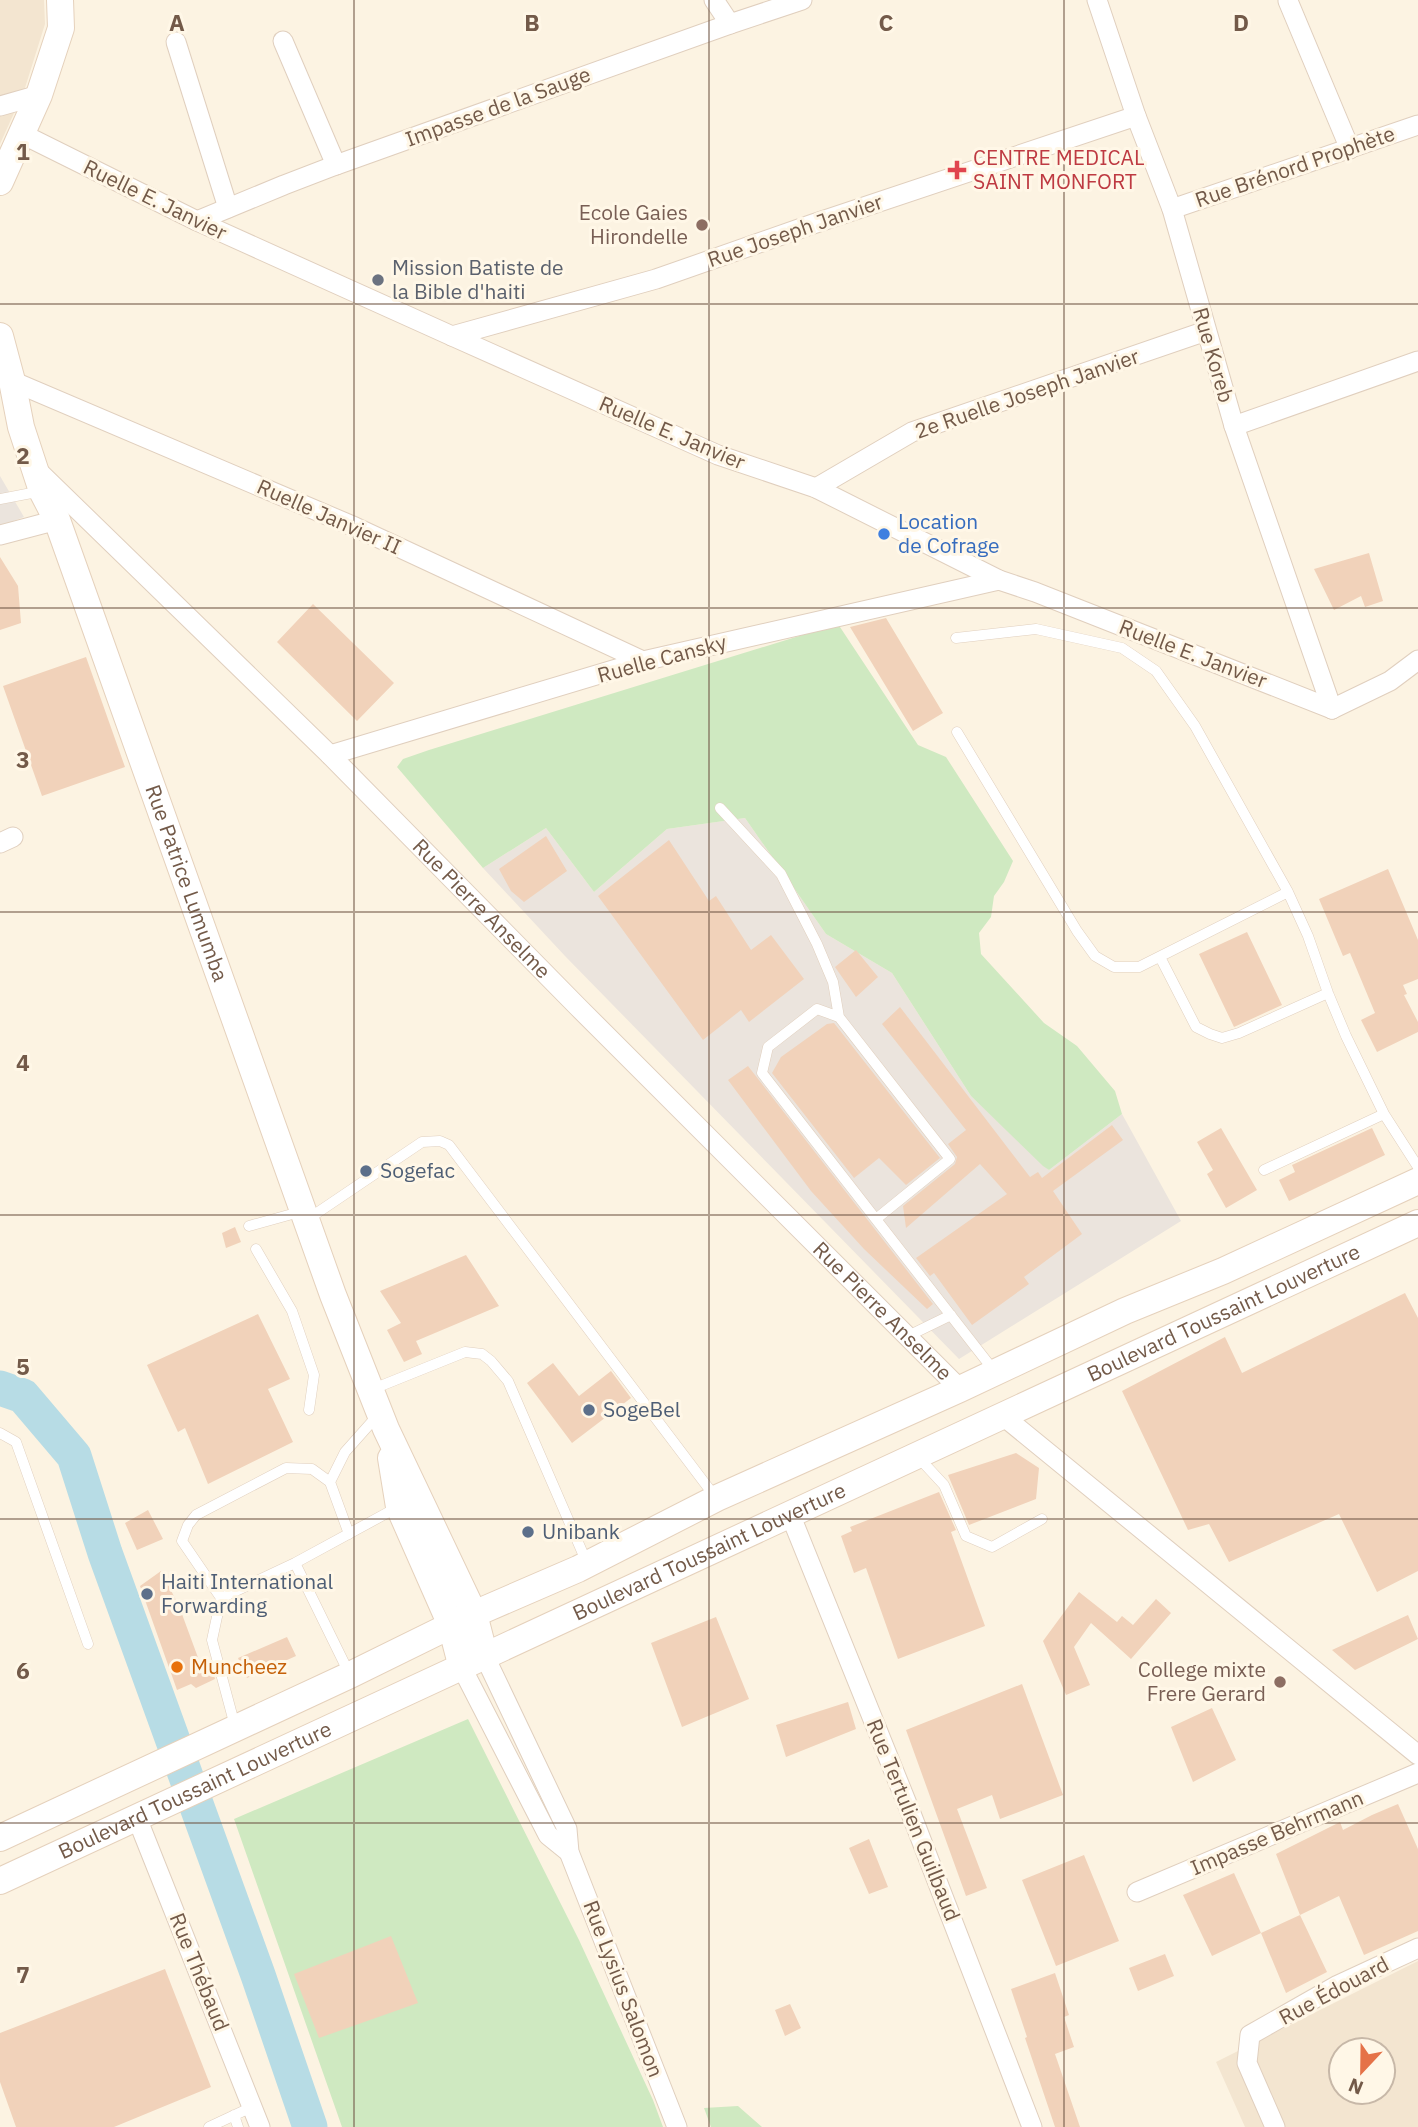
<svg xmlns="http://www.w3.org/2000/svg" width="1418" height="2127" viewBox="0 0 1418 2127" font-family="'IBM Plex Sans',sans-serif">
  <rect width="100%" height="100%" fill="#fcf3e2"/>
  <path fill="#f3e5d0" fill-rule="evenodd" d="M0 0H44L45 24 24 91 0 144Z
    M1418 1961V2127H1245L1216 2062ZM1341 2050H1383V2092H1341Z"/>
  <path fill="#ebe4dd" d="M0 476 24 517 0 526Z
    M745 818 826 934 892 973 971 1096 1049 1170 1122 1114 1181 1221 959 1359 565 956 483 868 546 828 594 892 667 829Z"/>
  <path fill="#cfe9c1" d="M838 624 918 745 946 757 1013 861 1004 882 994 896 991 917 979 933 981 954 1044 1023 1077 1046 1115 1091 1122 1114 1049 1170 1043 1166 971 1096 892 973 826 934 745 818 667 829 594 892 546 828 483 868 397 767 403 759 429 750Z
    M468 1719 579 1940 653 2100 663 2127H342L234 1819Z
    M738 2106 762 2127H711L704 2108Z"/>
  <g fill="none" stroke-linecap="round" stroke-linejoin="round">
    <path stroke="#b7dce5" stroke-width="35" d="M0 1388 23 1396 74 1456 105 1553 258 1975 310 2127"/>
  </g>
  <path fill="#f1d2ba" d="M1369 553 1383 601 1365 607 1361 596 1334 610 1314 569Z
    M0 557 18 586 21 623 0 630Z
    M313 604 394 683 357 721 277 642Z
    M886 618 943 713 913 731 850 627Z
    M86 657 125 767 42 796 3 686Z
    M546 836 567 871 524 902 511 891 499 869Z
    M669 840 709 901 716 896 751 950 771 935 804 979 749 1022 741 1010 703 1040 598 896Z
    M1388 869 1418 940V979L1403 985 1407 994 1404 995 1418 1022V1032L1377 1052 1361 1020 1375 1013 1350 953 1343 956 1319 899Z
    M1247 932 1282 1005 1234 1027 1199 954Z
    M856 950 878 977 856 997 835 967Z
    M900 1007 1030 1177 1038 1172 1042 1178 1112 1125 1123 1140 1053 1191 1082 1234 1024 1277 1029 1284 972 1325 934 1273 930 1276 916 1258 1007 1194 980 1164 906 1228 903 1206 955 1164 957 1157 948 1144 966 1130 882 1024Z
    M834 1023 940 1158 906 1185 879 1158 854 1178 772 1073 781 1057 827 1024Z
    M748 1066 933 1304 927 1309 864 1249 811 1191 728 1080Z
    M1221 1128 1257 1190 1226 1208 1207 1174 1213 1170 1197 1142Z
    M1372 1128 1385 1155 1289 1201 1279 1180 1295 1172 1292 1165Z
    M235 1227 241 1242 226 1248 222 1233Z
    M466 1255 499 1306 416 1341 422 1354 404 1362 387 1330 401 1323 380 1291Z
    M1405 1293 1418 1318V1571L1377 1592 1339 1514 1229 1562 1209 1524 1188 1530 1122 1391 1225 1337 1242 1373Z
    M258 1314 290 1379 268 1389 293 1442 208 1484 185 1428 178 1432 147 1365Z
    M553 1363 579 1396 611 1371 631 1398 572 1443 527 1383Z
    M1016 1453 1039 1468 1036 1499 969 1525 948 1475Z
    M939 1492 956 1530 951 1532 985 1626 898 1659 866 1568 854 1573 841 1536 852 1531 850 1527Z
    M148 1510 163 1539 137 1550 125 1523Z
    M161 1571 179 1606 200 1663 213 1672 215 1679 196 1688 191 1684 177 1690 140 1586Z
    M1079 1592 1117 1622 1122 1616 1133 1625 1156 1599 1171 1613 1131 1659 1091 1623 1074 1647 1090 1685 1066 1695 1043 1641Z
    M1408 1615 1418 1639 1355 1670 1332 1650Z
    M716 1617 749 1699 682 1727 651 1643Z
    M287 1637 296 1656 247 1678 238 1658Z
    M1022 1684 1063 1795 1000 1819 992 1795 957 1809 987 1888 966 1896 906 1730Z
    M848 1702 856 1729 786 1757 776 1725Z
    M1212 1708 1236 1760 1193 1782 1171 1727Z
    M1398 1804 1418 1849V1931L1364 1955 1339 1896 1300 1915 1276 1854 1340 1822 1343 1830 1372 1815Z
    M869 1839 888 1887 869 1894 849 1848Z
    M1084 1855 1119 1941 1056 1966 1022 1880Z
    M1234 1873 1261 1933 1212 1956 1183 1895Z
    M1300 1915 1327 1972 1286 1993 1261 1933Z
    M391 1936 418 2003 319 2038 294 1974Z
    M1165 1954 1174 1976 1138 1991 1129 1968Z
    M165 1969 211 2087 114 2127H16L0 2082V2033Z
    M1055 1973 1069 2015 1064 2017 1074 2047 1055 2054 1080 2127H1055L1025 2038 1027 2037 1011 1989Z
    M790 2004 801 2028 785 2036 775 2010Z"/>
  <g fill="none" stroke-linecap="round" stroke-linejoin="round">
    <g stroke="#e0cfbe" stroke-width="11">
      <path id="lane" d="M0 499 42 491
        M956 638 1036 629 1122 648 1156 671 1195 726 1288 892 1308 936 1328 993 1346 1036 1384 1114 1418 1167
        M957 732 1077 931 1095 956 1114 967H1139L1288 892
        M720 808 781 874 817 944 833 982 839 1017
        M1160 957 1196 1027 1210 1034 1222 1038 1239 1033 1328 993
        M1264 1170 1384 1114
        M308 1219 422 1142 440 1141 449 1145 716 1498
        M876 1219 950 1159 839 1017 817 1009 768 1047 762 1073 995 1372
        M249 1226 303 1211
        M256 1249 292 1311 314 1375 309 1410
        M908 1336 951 1315
        M373 1389 465 1352 482 1354 491 1361 508 1381 587 1563
        M0 1433 16 1442 88 1644
        M919 1458 944 1485 966 1536 992 1547 1042 1519
        M330 1482 345 1452 377 1416
        M295 1563 349 1673
        M221 1598 182 1541 188 1525 196 1515 286 1468 312 1469 330 1482 349 1534
        M235 1726 212 1640 221 1598 295 1563 398 1507
        M234 2115 238 2127
        M209 2127 252 2107"/>
    </g>
    <g stroke="#e0cfbe" stroke-width="21">
      <g id="street">
        <path d="M714 0 730 24"/>
        <path d="M1097 0 1136 116 1172 209 1234 426 1332 709"/>
        <path d="M1288 1 1350 149"/>
        <path d="M283 41 336 165"/>
        <path d="M176 42 228 208"/>
        <path d="M0 106 39 95"/>
        <path d="M22 134 197 221 452 336 718 455 816 488 999 580 1035 592 1332 709"/>
        <path d="M1172 209 1418 125"/>
        <path d="M197 221 284 185 336 165 730 24 802 0"/>
        <path d="M452 336 656 279 813 224 1136 116"/>
        <path d="M12 381 355 527 643 661"/>
        <path d="M1234 426 1418 361"/>
        <path id="s1" d="M36 469 330 755 579 1008 960 1389"/>
        <path d="M816 488 912 432 1206 331"/>
        <path d="M0 535 57 520"/>
        <path d="M1332 709 1390 681 1418 660"/>
        <path d="M330 755 643 661 999 580"/>
        <path d="M0 843 13 837"/>
        <path d="M1002 1415 1418 1755"/>
        <path d="M790 1514 912 1816 1032 2127"/>
        <path d="M485 1657 567 1829 569 1852 677 2127"/>
        <path d="M462 1668 548 1835 569 1852"/>
        <path d="M137 1818 260 2127"/>
        <path d="M1137 1892 1418 1773"/>
        <path d="M1275 2127 1247 2063 1250 2035 1338 1985 1418 1948"/>
      </g>
    </g>
    <g stroke="#e5d1bc" stroke-width="28">
      <g id="secondary">
        <path d="M0 182 39 95 61 28 60 0"/>
        <path id="s2" d="M0 336 12 381 21 427 42 491 57 520 333 1295 386 1429 474 1614 485 1657"/>
        <path d="M391 1458 399 1507 451 1625 462 1668"/>
        <path d="M0 1838 350 1675 474 1614 578 1569 717 1498 960 1389 1125 1311 1223 1271 1418 1181"/>
        <path id="s3" d="M0 1881 1418 1223"/>
      </g>
    </g>
    <use href="#lane" stroke="#fff" stroke-width="10"/>
    <use href="#street" stroke="#fff" stroke-width="19"/>
    <use href="#secondary" stroke="#fff" stroke-width="26"/>
  </g>
  <path fill="none" stroke="#735a49" stroke-width="2" stroke-opacity="0.55" d="M354 0V2127M709 0V2127M1064 0V2127M0 304H1418M0 608H1418M0 912H1418M0 1215H1418M0 1519H1418M0 1823H1418"/>
  <path fill="#e0444e" stroke="#fff7e7" stroke-width="2.5" d="M953.5 159.5h7v7h7v7h-7v7h-7v-7h-7v-7h7z"/>
  <g fill="#8d6e63" stroke="#fff7e7" stroke-width="2.5">
    <circle cx="702" cy="225" r="7"/>
    <circle cx="1280" cy="1682" r="7"/>
  </g>
  <circle fill="#6b7280" stroke="#fff7e7" stroke-width="2.5" cx="378" cy="280" r="7"/>
  <circle fill="#3f7fe0" stroke="#fff7e7" stroke-width="2.5" cx="884" cy="534" r="7"/>
  <g fill="#5c6f8a" stroke="#fff7e7" stroke-width="2.5">
    <circle cx="366" cy="1171" r="7"/>
    <circle cx="589" cy="1410" r="7"/>
    <circle cx="528" cy="1532" r="7"/>
    <circle cx="147" cy="1594" r="7"/>
  </g>
  <circle fill="#e8710a" stroke="#fff7e7" stroke-width="2.5" cx="177" cy="1667" r="7"/>
  <g text-anchor="middle" stroke-width="6" stroke-linejoin="round" paint-order="stroke">
    <g font-size="21" fill="#735a49" stroke="#fff7e7">
      <text transform="translate(498 107) rotate(-20)" y="7">Impasse de la Sauge</text>
      <text transform="translate(1295 167) rotate(-19)" y="7">Rue Brénord Prophète</text>
      <text transform="translate(155 200) rotate(26)" y="7">Ruelle E. Janvier</text>
      <text transform="translate(795 231) rotate(-19)" y="7">Rue Joseph Janvier</text>
      <text transform="translate(1213 355) rotate(74)" y="7">Rue Koreb</text>
      <text transform="translate(1027 394) rotate(-19)" y="7">2e Ruelle Joseph Janvier</text>
      <text transform="translate(672 433) rotate(23)" y="7">Ruelle E. Janvier</text>
      <text transform="translate(329 517) rotate(24)" y="7">Ruelle Janvier II</text>
      <text transform="translate(1193 654) rotate(21)" y="7">Ruelle E. Janvier</text>
      <text transform="translate(662 659) rotate(-15)" y="7">Ruelle Cansky</text>
      <text dy="7" stroke="none"><textPath href="#s2" startOffset="579">Rue Patrice Lumumba</textPath></text>
      <text dy="7" stroke="none"><textPath href="#s1" startOffset="626">Rue Pierre Anselme</textPath></text>
      <text dy="7" stroke="none"><textPath href="#s1" startOffset="1194">Rue Pierre Anselme</textPath></text>
      <text dy="7" stroke="none"><textPath href="#s3" startOffset="1349">Boulevard Toussaint Louverture</textPath></text>
      <text dy="7" stroke="none"><textPath href="#s3" startOffset="782">Boulevard Toussaint Louverture</textPath></text>
      <text dy="7" stroke="none"><textPath href="#s3" startOffset="215">Boulevard Toussaint Louverture</textPath></text>
      <text transform="translate(913 1820) rotate(68)" y="7">Rue Tertulien Guilbaud</text>
      <text transform="translate(1277 1833) rotate(-23)" y="7">Impasse Behrmann</text>
      <text transform="translate(199 1972) rotate(68)" y="7">Rue Thébaud</text>
      <text transform="translate(623 1989) rotate(69)" y="7">Rue Lysius Salomon</text>
      <text transform="translate(1334 1991) rotate(-28)" y="7">Rue Édouard</text>
    </g>
    <g font-size="21" fill="#be3a42" stroke="#fff7e7" text-anchor="start">
      <text x="973" y="165">CENTRE MEDICAL<tspan x="973" dy="24">SAINT MONFORT</tspan></text>
    </g>
    <g font-size="21" fill="#785e54" stroke="#fff7e7" text-anchor="end">
      <text x="688" y="220">Ecole Gaies<tspan x="688" dy="24">Hirondelle</tspan></text>
      <text x="1266" y="1677">College mixte<tspan x="1266" dy="24">Frere Gerard</tspan></text>
    </g>
    <g font-size="21" fill="#5b616d" stroke="#fff7e7" text-anchor="start">
      <text x="392" y="275">Mission Batiste de<tspan x="392" dy="24">la Bible d'haiti</tspan></text>
    </g>
    <g font-size="21" fill="#366cbe" stroke="#fff7e7" text-anchor="start">
      <text x="898" y="529">Location<tspan x="898" dy="24">de Cofrage</tspan></text>
    </g>
    <g font-size="21" fill="#4e5e75" stroke="#fff7e7" text-anchor="start">
      <text x="380" y="1178">Sogefac</text>
      <text x="603" y="1417">SogeBel</text>
      <text x="542" y="1539">Unibank</text>
      <text x="161" y="1589">Haiti International<tspan x="161" dy="24">Forwarding</tspan></text>
    </g>
    <g font-size="21" fill="#c56008" stroke="#fff7e7" text-anchor="start">
      <text x="191" y="1674">Muncheez</text>
    </g>
  </g>
  <g font-size="23" text-anchor="middle" font-weight="bold" fill="#735a49" stroke="#fff7e7" stroke-width="6" stroke-linejoin="round" paint-order="stroke">
    <text x="177" y="31">A</text>
    <text x="532" y="31">B</text>
    <text x="886" y="31">C</text>
    <text x="1241" y="31">D</text>
    <text x="23" y="160">1</text>
    <text x="23" y="464">2</text>
    <text x="23" y="768">3</text>
    <text x="23" y="1071">4</text>
    <text x="23" y="1375">5</text>
    <text x="23" y="1679">6</text>
    <text x="23" y="1983">7</text>
  </g>
  <g transform="translate(1362 2071) rotate(202)"><circle r="33" fill="#fff7e7" stroke="#c7b8a8" stroke-width="2"/>
  <path d="M0-5L12 26L0 18L-12 26Z" fill="#e57248"/>
  <text y="-10" font-size="19" font-weight="bold" text-anchor="middle" fill="#735a49">N</text>
  </g>
</svg>
